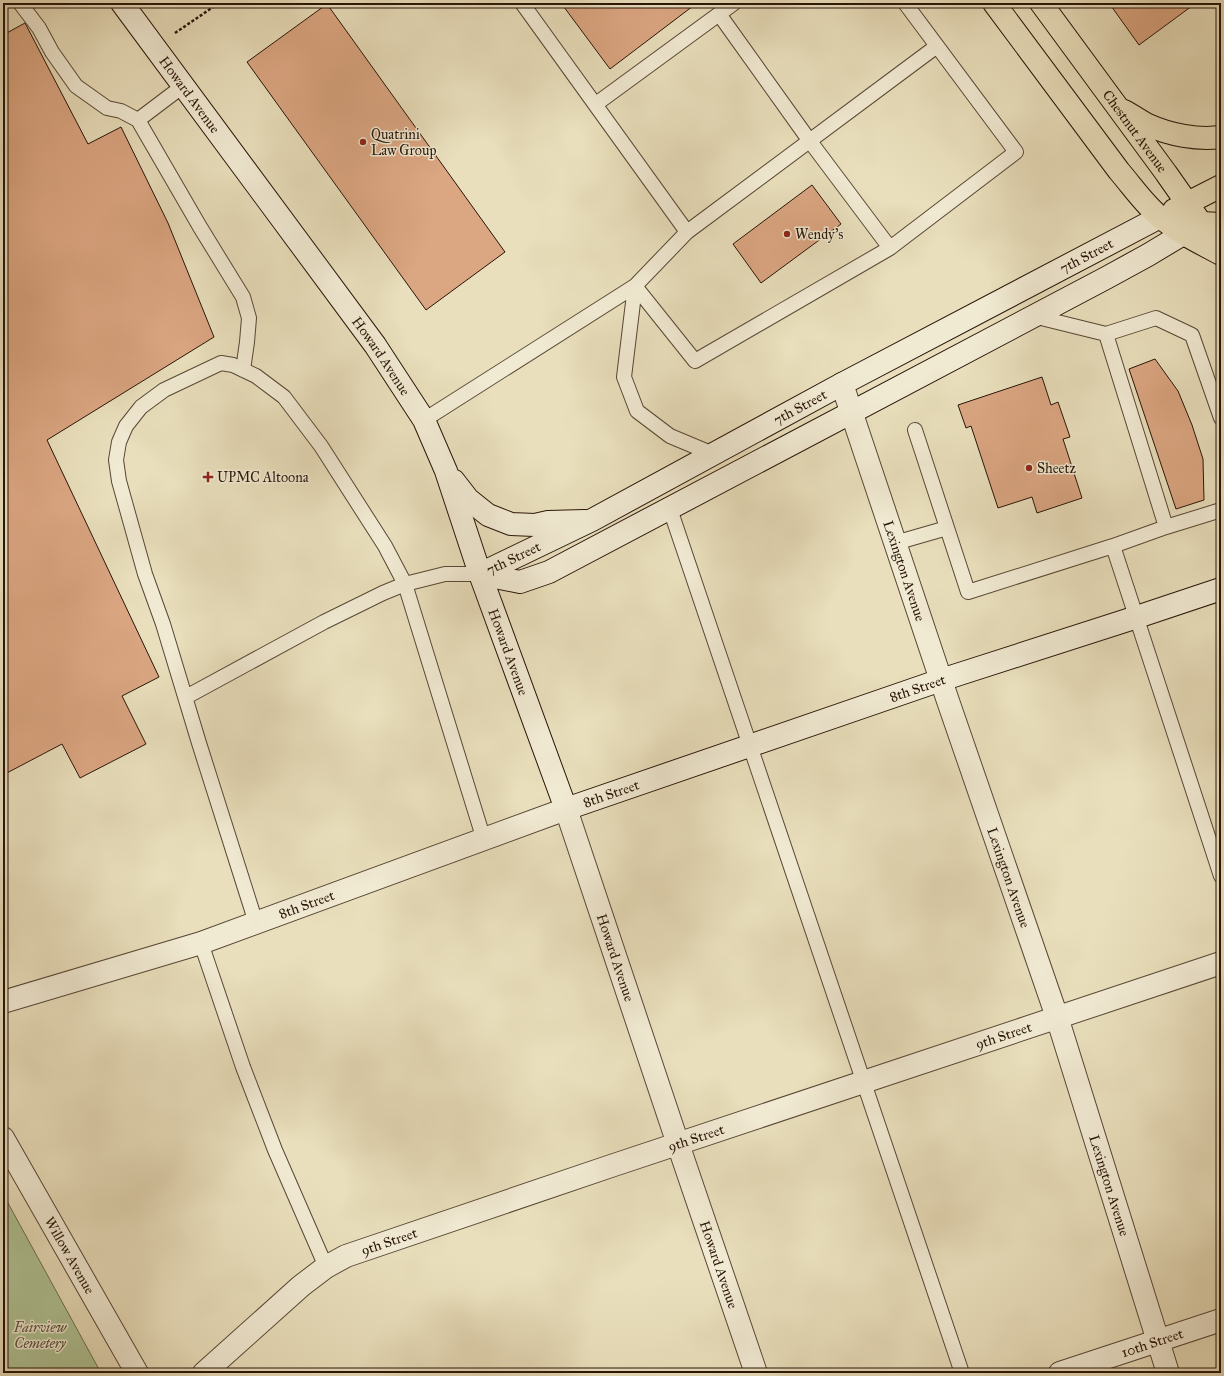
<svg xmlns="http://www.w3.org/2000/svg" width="1224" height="1376" viewBox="0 0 1224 1376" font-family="'IM FELL Great Primer',serif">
  <rect width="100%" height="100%" fill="#e9dfbc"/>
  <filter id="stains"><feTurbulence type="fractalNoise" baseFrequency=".005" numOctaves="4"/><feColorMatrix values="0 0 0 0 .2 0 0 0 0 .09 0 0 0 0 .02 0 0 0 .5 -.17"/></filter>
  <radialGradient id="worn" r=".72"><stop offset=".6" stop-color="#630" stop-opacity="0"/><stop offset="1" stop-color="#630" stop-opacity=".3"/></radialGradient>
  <path fill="#b0c396" stroke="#6c6c4f" d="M3 1194 101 1373H3Z"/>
  <path fill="#dba682" stroke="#281408" d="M561 3H697L610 69Z
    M1109 3H1196L1139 45Z
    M327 4 505 252 426 310 247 62Z
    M25 23 88 144 121 127 168 223 214 337 47 440 159 677 122 696 146 744 80 778 62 744 3 775V35Z
    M812 185 841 224 761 283 733 244Z
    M1155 359 1178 391 1192 425 1203 459 1204 500 1176 509 1129 369Z
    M1042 377 1051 405 1058 402 1070 437 1063 439 1082 498 1037 513 1032 497 998 508 971 426 966 428 958 405Z"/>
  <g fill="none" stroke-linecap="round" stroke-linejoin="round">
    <g stroke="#584735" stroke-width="16">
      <path id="lane" d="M20 3 39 28 52 52 76 86 107 108 121 111 138 120 200 227 243 297 249 318 247 342 243 370
        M522 3 687 232
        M719 14 809 140 890 248
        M596 104 734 3
        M138 120 183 86
        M635 286 695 361 890 248 1016 152 905 3
        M635 286 624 377 637 411 670 436 713 454
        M1033 316 1106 334 1156 318 1192 335 1221 418
        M1106 334 1166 527 1113 546 1221 876
        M424 420 635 286 687 232 937 46
        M915 430 968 592 1113 546
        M670 509 962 1373
        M1166 527 1221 510
        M895 543 947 528
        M186 697 324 622 383 593 405 584 445 574H480
        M256 923 199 743 163 624 145 574 119 481 116 460 119 442 126 426 141 407 164 390 221 363 233 365 256 376 284 397 321 446 385 546 405 584 484 840
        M201 943 243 1067 275 1150 326 1267"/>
    </g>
    <g stroke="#584735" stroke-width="24">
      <g id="street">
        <path id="s1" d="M842 384 948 701 1057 1017 1168 1373"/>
        <path id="s2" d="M3 1002 201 943 566 809 678 1144 756 1373"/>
        <path id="s3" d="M3 1138 137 1373"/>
        <path id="s4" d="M204 1373 301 1286 326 1267 346 1256 611 1166 1221 963"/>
        <path id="s5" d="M1060 1373 1221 1320"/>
      </g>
    </g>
    <g stroke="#281408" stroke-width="24">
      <g id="secondary">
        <path id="s6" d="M122 3 375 345 424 420 446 471 480 574 566 809 941 680 1137 617 1221 589"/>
        <path d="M454 481 468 499 488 515 511 524 535 525 548 522 585 521"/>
        <path d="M480 574 520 582 549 572 1106 278 1148 255 1198 225"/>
        <path id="s7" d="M480 574 592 520 842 384 1160 217"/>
      </g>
    </g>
    <g stroke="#281408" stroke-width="24">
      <g id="primary">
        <path d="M994 3 1119 171C1132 186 1144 204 1160 217 1178 232 1200 243 1221 254"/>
        <path id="s8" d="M1041 3 1166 173 1201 223 1207 236"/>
        <path d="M1124 111C1132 115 1140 121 1148 125 1170 135 1197 140 1221 137"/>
        <path d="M1174 210 1221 186"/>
        <path d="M1201 223 1221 224"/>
      </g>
    </g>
    <g stroke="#281408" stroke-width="24">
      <path id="highway" d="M1160 217 1201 223"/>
    </g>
    <path stroke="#281408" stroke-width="2.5" stroke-dasharray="3 2" stroke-linecap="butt" d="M175 33 219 3"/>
    <use href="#lane" stroke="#f1ead3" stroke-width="14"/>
    <use href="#street" stroke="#f1ead3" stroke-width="22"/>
    <use href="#secondary" stroke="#f1ead3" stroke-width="22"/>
    <use href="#primary" stroke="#e9dfbc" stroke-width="22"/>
    <use href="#highway" stroke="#e9dfbc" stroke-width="22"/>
  </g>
  <g fill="#8f2418" stroke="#f1ead3" stroke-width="1.5">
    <circle cx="363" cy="142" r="4"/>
    <circle cx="787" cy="234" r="4"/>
    <circle cx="1029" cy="468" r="4"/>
    <path d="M206 471h4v4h4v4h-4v4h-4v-4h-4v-4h4z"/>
  </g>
  <g text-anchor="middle" stroke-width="3" stroke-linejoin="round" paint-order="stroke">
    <g font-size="14" fill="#281408" stroke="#f1ead3">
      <text dy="5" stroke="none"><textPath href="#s6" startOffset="114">Howard Avenue</textPath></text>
      <text dy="5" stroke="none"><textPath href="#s8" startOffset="159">Chestnut Avenue</textPath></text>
      <text dy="5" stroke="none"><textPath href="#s7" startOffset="685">7th Street</textPath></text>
      <text dy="5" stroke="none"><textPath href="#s6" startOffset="438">Howard Avenue</textPath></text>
      <text dy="5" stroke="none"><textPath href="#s7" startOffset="361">7th Street</textPath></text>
      <text dy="5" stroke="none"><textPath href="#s7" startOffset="37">7th Street</textPath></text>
      <text dy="5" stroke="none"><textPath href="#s1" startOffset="197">Lexington Avenue</textPath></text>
      <text dy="5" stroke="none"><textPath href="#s6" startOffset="762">Howard Avenue</textPath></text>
      <text dy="5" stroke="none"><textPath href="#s6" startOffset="1301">8th Street</textPath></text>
      <text dy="5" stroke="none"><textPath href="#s6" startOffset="977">8th Street</textPath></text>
      <text dy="5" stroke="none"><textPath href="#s1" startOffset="521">Lexington Avenue</textPath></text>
      <text dy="5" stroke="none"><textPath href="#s2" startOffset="319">8th Street</textPath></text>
      <text dy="5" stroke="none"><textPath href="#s2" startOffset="752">Howard Avenue</textPath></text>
      <text dy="5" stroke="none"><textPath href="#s4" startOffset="878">9th Street</textPath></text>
      <text dy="5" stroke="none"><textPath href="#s4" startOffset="554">9th Street</textPath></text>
      <text dy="5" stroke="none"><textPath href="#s1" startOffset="845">Lexington Avenue</textPath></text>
      <text dy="5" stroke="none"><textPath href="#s4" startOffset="230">9th Street</textPath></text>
      <text dy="5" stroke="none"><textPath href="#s3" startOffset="135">Willow Avenue</textPath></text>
      <text dy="5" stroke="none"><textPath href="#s2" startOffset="1076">Howard Avenue</textPath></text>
      <text dy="5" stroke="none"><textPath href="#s5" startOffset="97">10th Street</textPath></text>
    </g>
    <g font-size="14" fill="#281408" stroke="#f1ead3" text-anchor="start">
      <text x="371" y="139">Quatrini<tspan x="371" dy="16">Law Group</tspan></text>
      <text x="795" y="239">Wendy's</text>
      <text x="1037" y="473">Sheetz</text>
      <text x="217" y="482">UPMC Altoona</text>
    </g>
    <g font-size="14" font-style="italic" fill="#58513a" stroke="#f1ead3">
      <text x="40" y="1332">Fairview<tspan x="40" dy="16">Cemetery</tspan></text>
    </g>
  </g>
  <rect width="1224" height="1376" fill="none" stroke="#e9dfbc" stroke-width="16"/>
  <rect x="4" y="4" width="1216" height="1368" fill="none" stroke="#281408" stroke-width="2"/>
  <rect x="8" y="8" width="1208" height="1360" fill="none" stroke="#281408"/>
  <rect width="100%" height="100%" filter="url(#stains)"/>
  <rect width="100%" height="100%" fill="url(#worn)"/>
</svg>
